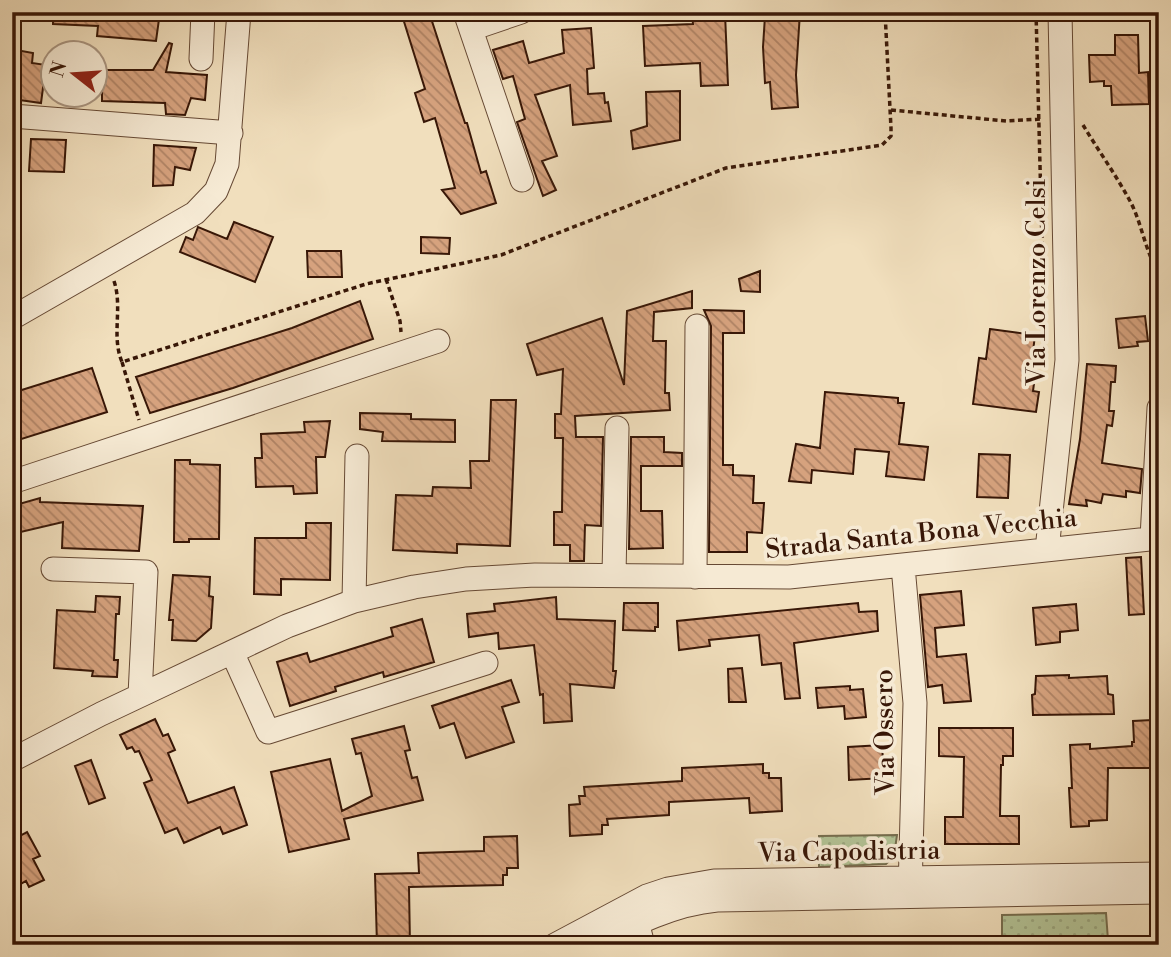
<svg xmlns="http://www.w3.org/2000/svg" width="1171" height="957" viewBox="0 0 1171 957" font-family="'Libre Bodoni',serif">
  <defs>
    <pattern id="grass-dots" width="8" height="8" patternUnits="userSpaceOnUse" patternTransform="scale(1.75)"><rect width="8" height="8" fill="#b3c396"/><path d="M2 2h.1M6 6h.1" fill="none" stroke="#9ba780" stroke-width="1.8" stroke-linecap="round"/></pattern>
    <pattern id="building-back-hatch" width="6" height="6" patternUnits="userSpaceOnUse" patternTransform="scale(1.75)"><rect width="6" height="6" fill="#d6a27e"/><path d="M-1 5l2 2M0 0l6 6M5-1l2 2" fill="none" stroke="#af8365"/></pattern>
  </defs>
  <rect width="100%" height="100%" fill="#f1dfbd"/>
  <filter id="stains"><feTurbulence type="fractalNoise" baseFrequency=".00286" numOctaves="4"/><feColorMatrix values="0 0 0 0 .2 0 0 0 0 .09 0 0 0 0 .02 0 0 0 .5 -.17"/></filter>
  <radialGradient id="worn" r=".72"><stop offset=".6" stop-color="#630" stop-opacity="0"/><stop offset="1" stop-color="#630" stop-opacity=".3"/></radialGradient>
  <path fill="url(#grass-dots)" stroke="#766d4e" stroke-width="2" d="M897 835 894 856 886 864 819 867V836Z
    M1106 913 1108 940 1062 942V945H1002V915Z"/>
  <path fill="url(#building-back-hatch)" stroke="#381707" stroke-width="2" d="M53 12H160L156 41 97 36 98 26 53 24Z
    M401 12H429L465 123H467L481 173 486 171 496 203 461 214 442 190 455 188 435 118 424 122 415 93 425 89Z
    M770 12H800L796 75 798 107 772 109 770 82 765 83 763 47 765 16H770Z
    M725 13 728 85 701 86 700 63 645 66 643 26 693 24 692 15Z
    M591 28 594 68 587 69 588 94 604 93 605 103 608 102 611 121 573 125 570 85 535 95 557 156 542 161 556 190 543 196 517 122 525 119 513 76 503 79 493 50 523 41 529 63 564 53 562 30Z
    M1115 35H1138L1139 73 1148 72 1149 104 1112 105 1111 86H1104V81L1090 82 1089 55H1115Z
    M169 43 172 44 166 72 207 75 205 100 191 98 185 115 166 114 165 103 102 101V92L95 91 97 78H104L105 70H153Z
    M16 50 33 53 32 63 46 65 41 103 12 99Z
    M680 91V140L633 149 631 131 647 126 646 92Z
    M31 139 66 140 64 172 29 171Z
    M154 145 196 148 190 170 175 167 173 185 153 186Z
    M234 222 273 237 255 282 180 252 186 237 193 240 198 227 227 239Z
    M421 237 450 238 449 254 421 253Z
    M307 251H341L342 277H308Z
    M760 271V292L741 291 739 279Z
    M692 291V308L654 312 653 341H666L665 393H669L670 410 575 416 576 437H603L601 526 585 525 584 561H570V545H554V512H562L563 438H555V414H561L563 369 537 375 527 344 602 318 624 385 627 311Z
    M360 301 373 339 233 388 150 413 136 377 292 328Z
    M704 310 744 311V333H723V465H733V475L754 476 753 503H764L762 533 747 532V552H709L711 326Z
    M1145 316 1148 341 1137 342 1138 346 1119 348 1116 319Z
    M990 329 1035 335 1031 368 1035 376 1033 391 1039 392 1036 412 973 404 979 358 986 359Z
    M1087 364 1116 366 1115 382H1111L1109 411H1114L1112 426 1107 425 1102 463 1142 469 1140 493 1126 491V497L1103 494 1101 503 1086 500 1087 506 1069 504 1080 439Z
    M92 368 107 412 12 442V393Z
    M825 392 898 398V403H904L899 444 928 447 924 480 886 476 889 452 855 449 853 474 812 470 811 483 789 481 796 444 820 448Z
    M491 400H516L510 546 457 544V553L393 550 396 495 432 496 433 487 471 488 470 461H489Z
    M360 413 411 414V419L455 420V442L382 441 383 432 360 429Z
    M330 421 325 457H316L317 493 294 494 293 486 256 487 255 458H262L261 434 305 432 304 422Z
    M631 437H664V452L682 453V466H641V511H662L663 548 629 549Z
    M979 454 1010 455 1008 498 977 497Z
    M175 460H190V464L220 465 219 539H189V542H174Z
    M40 498V502L143 506 139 551 62 548 63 522 12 534V506Z
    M306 523H331L330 580 281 579V595L254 594 255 538H306Z
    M1141 557 1144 614 1129 615 1126 558Z
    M173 575 210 577 209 596 213 597 211 628 196 641 172 640 173 620H169Z
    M961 591 964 625 935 628 937 657 966 654 971 701 944 703 942 685 928 687 920 595Z
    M96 596 120 597 119 614H116L114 660H118L117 677 92 676 93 671 54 668 57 610 95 612Z
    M556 597 557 619 615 621 613 671H616L614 688 570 684 572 721 544 723 543 694 540 695 534 645 499 649 498 633 469 637 467 614 495 611 494 604Z
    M624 603H658V627H655V631L623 630Z
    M858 603 859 612 877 611 878 631 794 643 800 698 785 699 781 663 762 665 759 635 709 640 710 646 679 650 677 621Z
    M1076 604 1078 630 1060 632V642L1036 645 1033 608Z
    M422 619 434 662 384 677 383 672 335 687 336 691 290 706 277 662 307 653 310 662 393 636 391 628Z
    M742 668 746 702H729L728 669Z
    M1069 675V678L1107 676 1108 694 1113 695 1114 714 1033 715 1032 695 1035 694 1036 676Z
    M511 680 519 702 502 707 514 742 466 758 454 723 440 728 432 706Z
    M850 686V690L863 689 866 717 845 719 844 706 818 708 816 688Z
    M155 719 163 736 168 734 175 750 168 753 188 803 234 787 247 825 223 834 220 827 184 843 177 828 165 833 144 783 152 780 139 751 135 752 132 747 127 749 120 735Z
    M1152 720 1156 768H1108L1107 820 1089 821V826L1071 827 1069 788H1072L1070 745 1090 744V749L1132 746V742H1134L1133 721Z
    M404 726 410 750 405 751 412 778 417 777 423 800 344 819 349 839 289 852 271 772 330 759 342 811 372 796 361 753 356 754 352 739Z
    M939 728H1013V756H1003V765H1001L1000 816H1019V844H945V817H963L964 757 939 756Z
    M882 745 884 778 849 780 848 747Z
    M91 760 105 798 89 804 75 766Z
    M763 764V773H769V778H781L782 811 750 813 749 798 669 802V815L607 819 608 825H602V834L570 836 569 805 580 804 579 796H585L584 787 682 781V768Z
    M27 832 40 856 33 859 44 880 29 887 26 881 12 889V840Z
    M517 836 518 868H507V875H503V885L409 887 410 945H377L375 874 419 873 418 853 484 851V837Z"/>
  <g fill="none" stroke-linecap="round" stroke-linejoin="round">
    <g stroke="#664934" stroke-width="25">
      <path id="minor" d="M465 12 522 180
        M471 29 521 12
        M201 59 203 12
        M12 116 231 133
        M12 318 195 213 216 191 227 164 239 12
        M12 482 438 341
        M1152 538 1159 408
        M1047 550 1067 360 1060 12
        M903 566 915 703 910 891
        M53 569 146 572 140 695
        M614 575 617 428
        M695 577 697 326
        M354 601 357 456
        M232 652 268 732 486 663
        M12 760 101 714 287 626 354 601 414 587 466 579 535 575 789 577 1159 538
        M628 910 637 922 643 945
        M555 945 647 896 668 889 714 881 1159 874
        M595 945C634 924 673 904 717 900L1159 892"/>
    </g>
    <path stroke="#381707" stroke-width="3.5" stroke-dasharray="5 3.5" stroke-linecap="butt" d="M1036 12 1042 242
      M891 110 1006 121 1042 119
      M1083 125C1098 150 1116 175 1130 201 1142 223 1145 252 1159 273
      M386 279 400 321 401 332
      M114 281C123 308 111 336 122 362L366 284 501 255 726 168 882 145 891 136V128L885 12
      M122 362 139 420"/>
    <use href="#minor" stroke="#f6ead4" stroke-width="23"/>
  </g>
  <g text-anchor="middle" stroke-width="7" stroke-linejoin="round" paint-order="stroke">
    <g font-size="26" fill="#381707" stroke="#f6ead4">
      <text transform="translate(1036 282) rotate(-90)" y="9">Via Lorenzo Celsi</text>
      <text transform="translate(921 533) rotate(-6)" y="9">Strada Santa Bona Vecchia</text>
      <text transform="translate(884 732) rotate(-91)" y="9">Via Ossero</text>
      <text transform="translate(849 851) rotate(-1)" y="9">Via Capodistria</text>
    </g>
  </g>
  <rect width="1171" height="957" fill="none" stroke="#f1dfbd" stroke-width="42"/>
  <rect x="14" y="14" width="1143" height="929" fill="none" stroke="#381707" stroke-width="3.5"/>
  <rect x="21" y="21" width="1129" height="915" fill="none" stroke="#381707" stroke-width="2"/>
  <g transform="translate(74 74) rotate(287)"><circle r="33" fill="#f6ead4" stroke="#aa9682" stroke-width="2"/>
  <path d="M0-5L12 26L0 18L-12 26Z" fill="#8f2418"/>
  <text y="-10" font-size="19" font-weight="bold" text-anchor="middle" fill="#381707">N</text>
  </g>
  <rect width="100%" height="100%" filter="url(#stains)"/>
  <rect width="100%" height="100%" fill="url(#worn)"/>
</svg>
